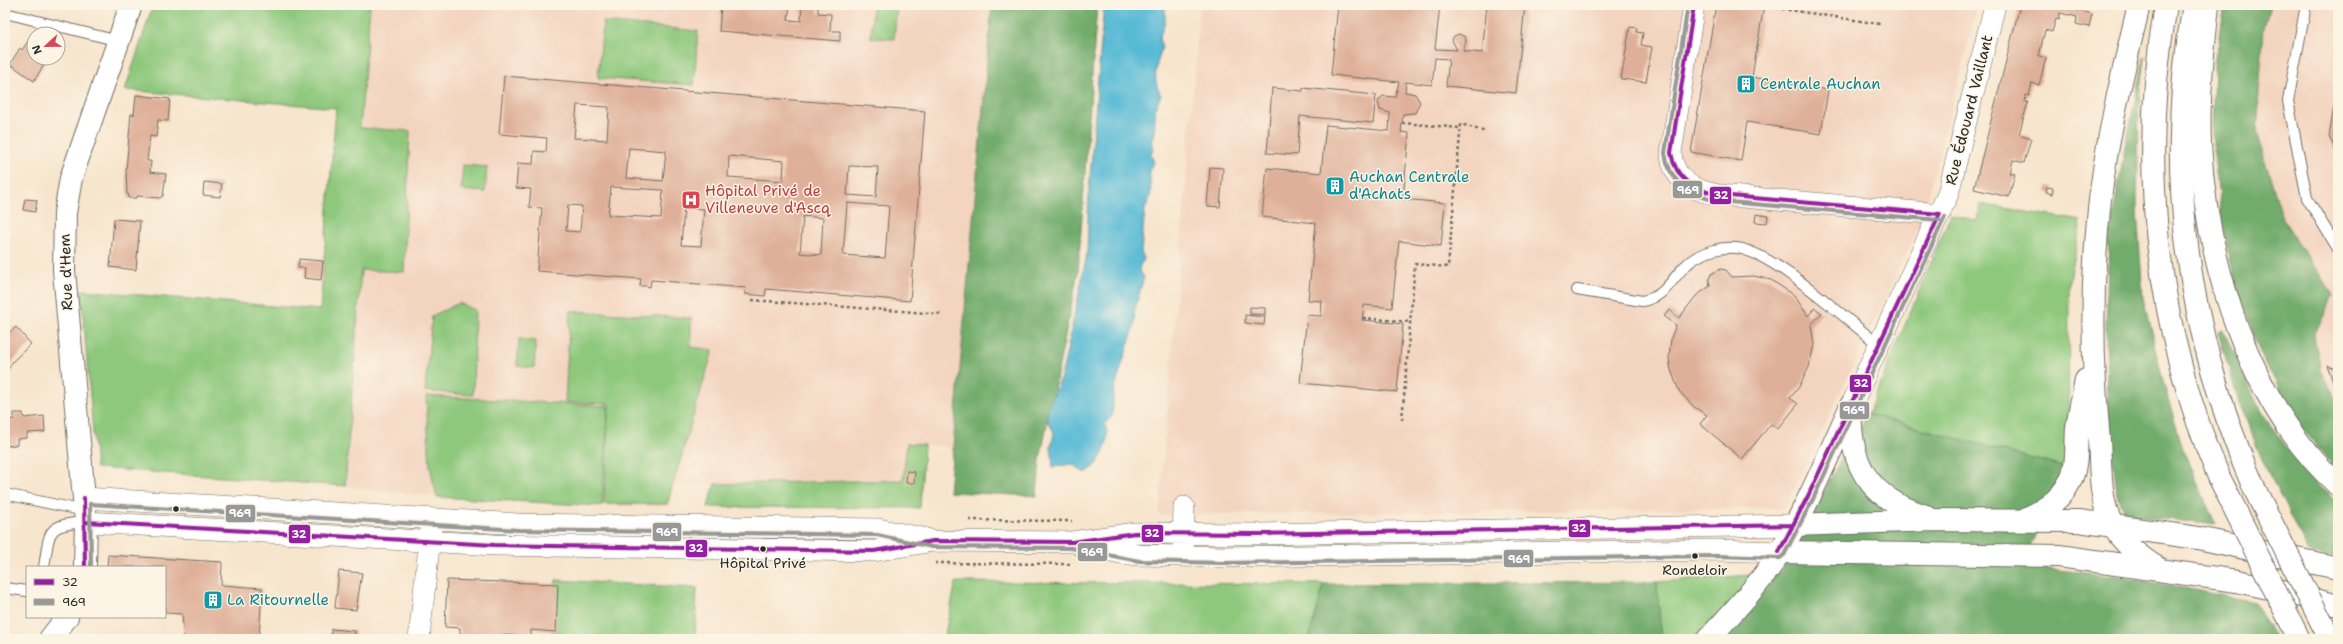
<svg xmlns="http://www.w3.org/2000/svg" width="2343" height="644" viewBox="0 0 2343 644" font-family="'Shantell Sans',sans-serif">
  <rect width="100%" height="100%" fill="#fcf5e5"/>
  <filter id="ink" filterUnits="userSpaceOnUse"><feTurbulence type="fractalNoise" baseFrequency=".025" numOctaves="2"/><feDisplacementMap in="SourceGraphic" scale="8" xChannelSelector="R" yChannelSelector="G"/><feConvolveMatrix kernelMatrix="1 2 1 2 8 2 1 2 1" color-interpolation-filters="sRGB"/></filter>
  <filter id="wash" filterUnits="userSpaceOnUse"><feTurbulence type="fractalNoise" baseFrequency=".012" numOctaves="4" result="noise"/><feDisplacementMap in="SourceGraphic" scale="16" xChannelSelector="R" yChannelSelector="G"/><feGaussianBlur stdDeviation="0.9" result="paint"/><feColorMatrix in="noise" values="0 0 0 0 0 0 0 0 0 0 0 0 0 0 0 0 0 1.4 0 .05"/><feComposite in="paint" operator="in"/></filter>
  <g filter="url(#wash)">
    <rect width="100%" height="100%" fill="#f7e5cd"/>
    <path fill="#f3d4bf" d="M370 5H992L954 448 907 443 903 480 673 485 669 506H602L608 406 430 467 437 497 345 486 361 270 404 272 360 129Z
      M1200 5H1978L1925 209 1911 244 1785 508 1159 515Z
      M2270 5H2338V404L2321 369 2314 336 2333 295 2284 221 2256 132 2264 28Z"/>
    <path fill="#8ec87d" stroke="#5c7a54" d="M153 5H370L360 128 410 131 404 272 361 270 345 486 96 468 81 290 320 310 336 108 125 90Z
      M873 5H897L894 39 871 38Z
      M603 22 698 31 694 85 598 78Z
      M463 165 487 167 485 192 461 190Z
      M1980 204 2081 221 2069 286 2068 432 2063 467 1868 414 1951 214 1977 221Z
      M459 303 475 310 473 395 425 391 432 316Z
      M570 311 691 318V347L713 350 667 504H604L609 404 565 402Z
      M519 339 536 341 534 368 517 366Z
      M426 396 608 406 602 506 437 497 430 467Z
      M907 443 924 445 920 508 708 507 715 484 903 480Z
      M1779 573 1745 613 1684 639H1661L1657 582Z
      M556 580 697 588 695 639H551Z
      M956 582 1324 584 1309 639H944Z"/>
    <path fill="#72ac6c" stroke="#4e6c4c" d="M992 5H1097L1078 272 1040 459 1037 496 949 492Z
      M2224 5H2270L2264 28 2256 132 2284 221 2333 295 2314 336 2321 369 2338 404V472L2298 423 2260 353 2234 278 2222 223 2212 137 2214 65Z
      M2145 56 2139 108 2137 209 2143 298 2164 385 2184 452 2216 525 2131 515 2124 512 2117 495 2107 401 2106 323 2109 238 2126 142Z
      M2223 330 2261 412 2307 476 2338 503V557L2309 553 2264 464 2239 402 2218 332Z
      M1868 414 2063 467 2022 567C2103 572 2176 586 2255 602L2276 639H1684L1745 613 1779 573 1846 450Z
      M1657 582 1661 639H1309L1324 584Z"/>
    <path fill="#57bad5" stroke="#417280" d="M1104 5H1165V21L1159 39 1162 47C1157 64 1151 78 1161 95 1150 114 1159 124 1151 142L1154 148 1151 154 1154 163 1149 170C1151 182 1153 199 1145 208L1141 252 1144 260 1140 265 1139 271 1144 277 1134 312 1135 324 1114 390 1112 416 1105 424C1112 441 1101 465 1085 473L1072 464 1053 467 1051 447 1054 433 1047 418 1048 408 1060 381 1067 351 1087 254 1089 189Z"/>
    <g id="blocks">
      <path fill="#dfb099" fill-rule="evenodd" d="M721 5H790L788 20 801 21 802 5H818V13L831 14 830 31H840V41L719 31Z
        M1338 5H1440L1435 49 1457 50 1452 40 1454 36 1459 34 1465 37 1466 41 1463 51 1482 53 1487 5H1525L1516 93 1446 86 1449 59 1435 58 1432 85 1406 82 1405 92 1415 94 1420 102 1415 113 1403 114 1401 132 1409 133 1403 199 1445 203 1441 246 1399 241 1392 308 1364 305 1362 320 1403 324 1397 392 1300 383 1307 315 1321 316 1322 301 1308 300 1316 223 1262 217 1267 168 1321 173 1326 125 1389 131 1390 113 1380 110 1378 101 1383 96 1395 97 1399 82 1331 75Z
        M1716 5H1764L1752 77 1828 90 1821 134 1747 122 1741 161 1691 152Z
        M2020 5H2063V7L2092 14 2089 27 2076 24 2077 17 2060 13 2059 20 2056 19 2052 32 2045 30 2039 56 2046 58 2039 85 2032 83 2029 96 2026 95 2025 102H2028L2019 134 2031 138 2024 163 2013 160 2010 173 2015 174 2009 197 1974 189Z
        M1630 27 1637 28 1636 32 1643 33 1641 45 1652 47 1646 82 1621 79Z
        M35 31 39 34H34V58H43L41 61 45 63 34 81 10 64 20 48 22 50Z
        M504 76 925 111 910 301 766 289 765 296 745 294 746 288 651 280 650 287 646 286H640L641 279 537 271 542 208 529 207 531 189 516 188 518 163 533 164 534 151 546 152 547 138 499 134ZM577 105 609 107 607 140 574 138ZM629 148 666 151 663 181 626 178ZM729 156 784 161 783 181 728 177ZM849 166 878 167 876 197 847 195ZM611 187 663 190 661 218 608 215ZM847 203 889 206 885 258 843 255ZM568 205 582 206 580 232 566 231ZM684 208 704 209 701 246 681 245ZM803 216 823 218 821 255 800 253Z
        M2337 87H2338V154L2329 137Z
        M1272 88 1303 91V88L1376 95 1373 123 1300 116 1297 155 1267 153Z
        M136 95 170 99 168 121 158 120 156 137 150 136 147 161H151L150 172 166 174 163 196 160 198 137 196V198H128L129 195 127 194 126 170 131 114 134 115Z
        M1210 167 1223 168 1220 207 1207 206Z
        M204 182 222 184 220 197 203 195Z
        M2047 187 2053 188 2052 194 2046 192Z
        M25 199 37 200 35 212 23 210Z
        M1756 214 1768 216 1767 223 1755 222Z
        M114 219 140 221 136 270 110 267Z
        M299 259 323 261 321 280 304 278 305 268H298Z
        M1721 269 1726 270 1732 277 1754 276 1771 280 1794 295 1808 316 1815 308 1822 313 1811 325 1814 345 1809 367 1799 387 1790 398 1798 404 1778 429 1771 424 1742 459 1700 424 1707 415 1694 407 1679 391 1671 370 1669 359 1671 338 1676 325 1664 316 1670 310 1679 318 1696 296 1710 286 1709 279 1711 274Z
        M1250 307 1265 308V315L1250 314Z
        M1245 315 1265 317 1264 325 1245 323Z
        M16 327 31 344 13 361 5 375V336Z
        M2327 365 2338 370V390L2335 386Z
        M14 413H23L24 418 44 416 45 432 27 433V438L17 439V445L5 446V420L14 419Z
        M907 471 915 472 914 483H906Z
        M108 555 222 562 221 585 262 588 259 639H184L182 614 165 613V567H107Z
        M339 571 362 573 356 610 335 608Z
        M447 580 558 584 556 632 531 630V636L499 635V638L478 637V634H460V628L445 627Z
        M331 629 355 631 354 639H331Z"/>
    </g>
  </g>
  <g filter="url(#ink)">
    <use href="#blocks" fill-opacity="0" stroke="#726c64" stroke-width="1"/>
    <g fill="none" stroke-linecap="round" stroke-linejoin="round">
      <g stroke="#726c64" stroke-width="12">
        <path id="lane" d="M2306 5 2288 101 2307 198 2338 249
          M5 13 119 41
          M1577 290 1642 301C1671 296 1673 270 1697 257 1708 251 1723 247 1736 248 1772 251 1847 320 1879 345
          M5 494 85 511
          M44 567C50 530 46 525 86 522
          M5 588 27 591"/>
      </g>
      <g stroke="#726c64" stroke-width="22">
        <path id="street" d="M1694 5 1671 153C1673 181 1694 191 1719 195L1940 214
          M1851 406 1948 194 1995 5
          M84 498 518 524 878 529 927 539
          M86 522 495 545 874 551 933 541 1072 542 1135 533 1255 534 1793 525
          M1079 544 1121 553 1139 555 1223 557 1716 550 1779 552
          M1183 547 1184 507
          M419 639 431 528"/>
      </g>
      <g stroke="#726c64" stroke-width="24">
        <path id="secondary" d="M85 567 86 522 64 270 65 213 71 178 131 5
          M50 639 67 617
          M1708 639C1729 616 1752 593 1770 567 1803 519 1826 459 1851 406"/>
      </g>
      <g stroke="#726c64" stroke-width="24">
        <path id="primary" d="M2139 5C2123 72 2106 140 2099 209 2091 286 2092 364 2099 441 2101 468 2099 502 2113 526 2124 545 2141 558 2159 569
          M2208 5C2203 51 2198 98 2200 144 2206 262 2248 403 2338 485
          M1851 406C1848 464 1869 499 1926 516
          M2025 519C2048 509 2071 493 2075 465 2077 453 2076 441 2077 428 2079 412 2083 396 2086 380
          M1793 525 1936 520 2079 521 2198 538 2338 568
          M1779 552 2059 556 2237 581 2287 592 2338 606"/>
      </g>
      <g stroke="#726c64" stroke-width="24">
        <path id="highway" d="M2166 5C2138 163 2156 330 2219 477
          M2194 5C2163 168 2188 336 2254 488"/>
      </g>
      <path stroke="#726c64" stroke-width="2.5" stroke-dasharray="3 3" stroke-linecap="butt" d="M1764 6 1880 24
        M1402 123 1460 128
        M752 300 941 314
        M1363 318 1411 322
        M1402 420 1415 264 1448 267 1461 124 1486 132
        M969 520 1072 521
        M935 563 1072 564"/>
      <use href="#lane" stroke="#fff" stroke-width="10"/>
      <use href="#street" stroke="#fff" stroke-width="21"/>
      <use href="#secondary" stroke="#fff" stroke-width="22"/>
      <use href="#primary" stroke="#fff" stroke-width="22"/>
      <use href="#highway" stroke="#fff" stroke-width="22"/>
      <g stroke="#726c64" stroke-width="24" stroke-linecap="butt">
        <path id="highway-bridge" d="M2219 477 2299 639
          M2254 488 2330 639"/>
      </g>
      <use href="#highway-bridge" stroke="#fff" stroke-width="22"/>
      <g stroke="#fcf5e5" stroke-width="7">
        <path id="bus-1" d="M1694 5 1671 153C1676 180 1694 190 1719 195L1940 214
          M84 498 85 567
          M86 522 495 545 874 551 933 541 1072 542 1135 533 1255 534 1793 525
          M1779 552 1808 496 1940 214"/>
      </g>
      <g stroke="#fcf5e5" stroke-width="7">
        <path id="bus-2" d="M1688 5 1665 153C1669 183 1690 196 1718 201L1939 220
          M91 567 90 504 518 530 877 535 932 547 1071 548 1139 561 1223 563 1716 556 1780 558 1784 555 1813 499 1945 217"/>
      </g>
      <use href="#bus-1" stroke="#9320a3" stroke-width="4"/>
      <use href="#bus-2" stroke="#989898" stroke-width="4"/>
    </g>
  </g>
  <defs>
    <g id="building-square" transform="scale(1)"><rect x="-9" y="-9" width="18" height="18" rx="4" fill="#0f9aa8" stroke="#fcf5e5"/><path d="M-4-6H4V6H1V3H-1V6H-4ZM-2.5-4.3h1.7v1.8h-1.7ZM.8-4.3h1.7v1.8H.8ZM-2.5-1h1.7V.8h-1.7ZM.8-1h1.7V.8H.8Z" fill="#fff"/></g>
    <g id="hospital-square" transform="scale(1)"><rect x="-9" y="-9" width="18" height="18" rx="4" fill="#e0444e" stroke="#fcf5e5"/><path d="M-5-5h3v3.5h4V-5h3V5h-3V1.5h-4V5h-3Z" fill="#fff"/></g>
  </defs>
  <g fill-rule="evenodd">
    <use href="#building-square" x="1746" y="84"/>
    <use href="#building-square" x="1335" y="186"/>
    <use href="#hospital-square" x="691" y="200"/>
    <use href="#building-square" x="213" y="600"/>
  </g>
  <g fill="#2b2b2b" stroke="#fcf5e5" stroke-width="1.5">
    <circle cx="176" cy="509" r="3.5"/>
    <circle cx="763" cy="549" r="3.5"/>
    <circle cx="1695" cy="556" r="3.5"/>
  </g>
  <g text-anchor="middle" stroke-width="3" stroke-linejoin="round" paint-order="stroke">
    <g font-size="14" fill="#2b2b2b" stroke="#fcf5e5">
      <text x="763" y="568">Hôpital Privé</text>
      <text x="1695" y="575">Rondeloir</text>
    </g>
    <g font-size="15" fill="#0d838f" stroke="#fcf5e5" text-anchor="start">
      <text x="1760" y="89">Centrale Auchan</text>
      <text x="1349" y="182">Auchan Centrale<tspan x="1349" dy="17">d'Achats</tspan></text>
      <text x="227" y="605">La Ritournelle</text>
    </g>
    <g font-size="15" fill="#2b2b2b" stroke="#fcf5e5">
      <text transform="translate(1969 110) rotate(-76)" y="5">Rue Édouard Vaillant</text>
      <text transform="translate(66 272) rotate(-92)" y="5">Rue d'Hem</text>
    </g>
    <g font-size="15" fill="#be3a42" stroke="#fcf5e5" text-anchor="start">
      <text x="705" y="196">Hôpital Privé de<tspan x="705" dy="17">Villeneuve d'Ascq</tspan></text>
    </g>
  </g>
  <g stroke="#fcf5e5" stroke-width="1.5">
    <rect x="1672" y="180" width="31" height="19" rx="4" fill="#989898"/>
    <rect x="1709" y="186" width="23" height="19" rx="4" fill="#9320a3"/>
    <rect x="1849" y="374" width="23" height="19" rx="4" fill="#9320a3"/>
    <rect x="1839" y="401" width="31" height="19" rx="4" fill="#989898"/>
    <rect x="225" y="504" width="31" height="19" rx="4" fill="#989898"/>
    <rect x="1568" y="519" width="23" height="19" rx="4" fill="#9320a3"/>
    <rect x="652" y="522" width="30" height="20" rx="4" fill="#989898"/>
    <rect x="1141" y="524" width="23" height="19" rx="4" fill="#9320a3"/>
    <rect x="288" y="524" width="23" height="20" rx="4" fill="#9320a3"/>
    <rect x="685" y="539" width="23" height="19" rx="4" fill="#9320a3"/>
    <rect x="1077" y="542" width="31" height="20" rx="4" fill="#989898"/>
    <rect x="1503" y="549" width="31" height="19" rx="4" fill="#989898"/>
  </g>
  <g font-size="11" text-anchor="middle" font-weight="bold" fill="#fff">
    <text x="1688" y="194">969</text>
    <text x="1721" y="199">32</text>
    <text x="1861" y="387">32</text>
    <text x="1854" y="414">969</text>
    <text x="240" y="517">969</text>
    <text x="1579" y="532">32</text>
    <text x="667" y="536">969</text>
    <text x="1152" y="537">32</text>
    <text x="299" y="538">32</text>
    <text x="696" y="552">32</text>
    <text x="1092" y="556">969</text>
    <text x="1519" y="563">969</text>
  </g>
  <rect width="2343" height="644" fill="none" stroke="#fcf5e5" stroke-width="20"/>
  <rect x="26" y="566" width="140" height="52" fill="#fcf5e5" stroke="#a8a49b"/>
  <rect x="34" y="579" width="20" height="6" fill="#9320a3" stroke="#a8a49b"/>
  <text x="62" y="586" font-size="12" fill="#2b2b2b">32</text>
  <rect x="34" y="599" width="20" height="6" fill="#989898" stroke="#a8a49b"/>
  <text x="62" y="606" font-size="12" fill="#2b2b2b">969</text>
  <g transform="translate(46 46) rotate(248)"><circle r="19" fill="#fcf5e5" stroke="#a8a49b"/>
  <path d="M0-3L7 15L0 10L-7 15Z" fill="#d1495b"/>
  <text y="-6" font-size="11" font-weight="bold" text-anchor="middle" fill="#2b2b2b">N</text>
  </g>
</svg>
